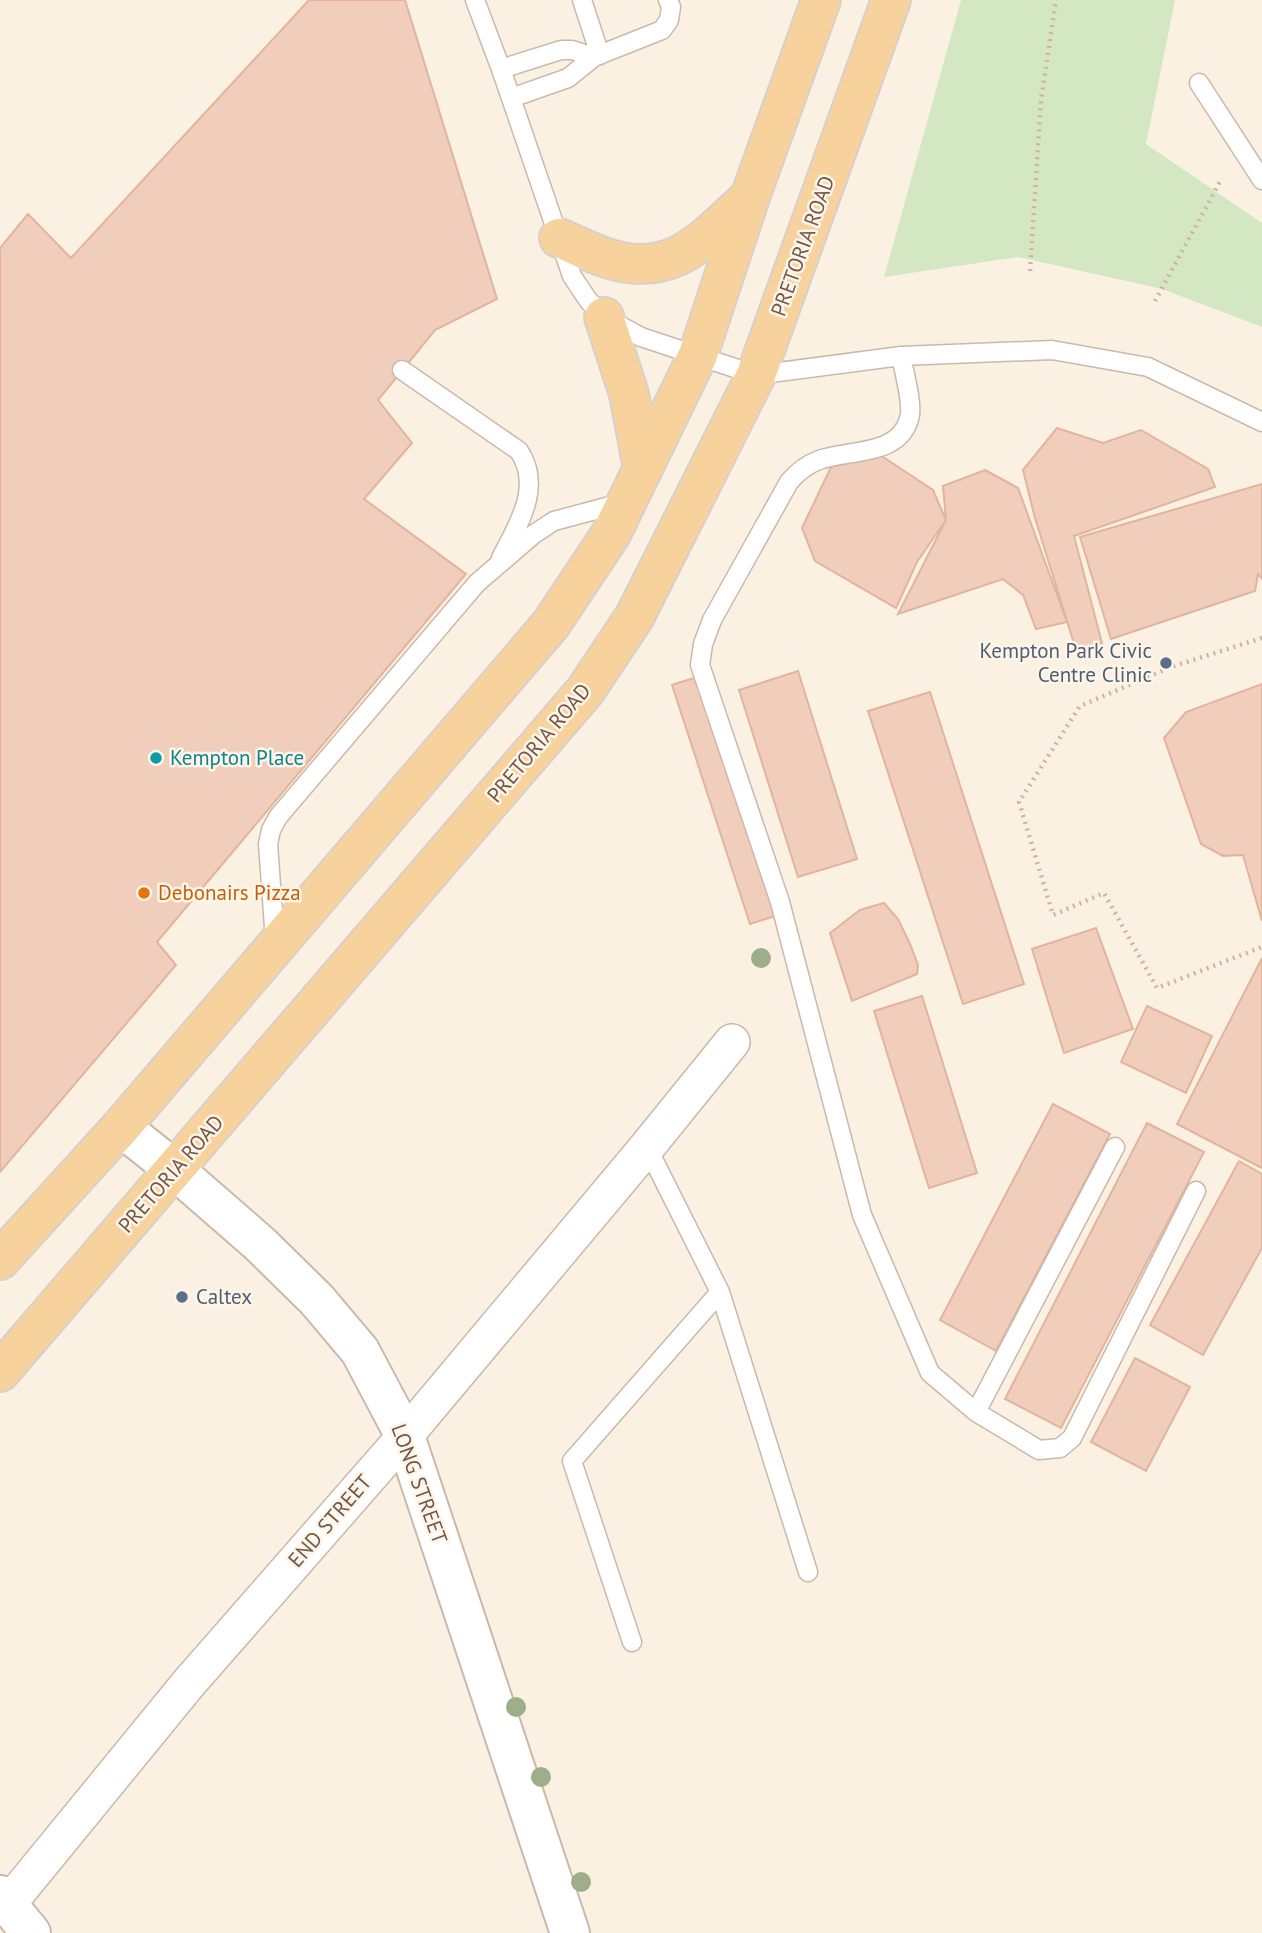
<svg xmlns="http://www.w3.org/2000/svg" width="1262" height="1933" viewBox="0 0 1262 1933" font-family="'PT Sans',sans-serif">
  <rect width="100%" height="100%" fill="#fbf1e3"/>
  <path fill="#d3e8c2" d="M961 0H1175L1146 144 1262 223V327L1162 289 1018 257 884 277Z"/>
  <path fill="#f0cebb" stroke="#e2b49c" stroke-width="2" d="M309 0H405L497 299 435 330 378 400 412 443 364 499 466 574 157 942 176 965 0 1172V248L28 214 71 258Z
    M1057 428 1103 443 1141 430 1208 469 1215 487 1074 536 1102 643 1076 650 1035 518 1023 470Z
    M880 455 933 490 946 520 917 562 896 608 815 561 802 528 831 467Z
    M985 470 1018 488 1067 622 1036 629 1023 595 1003 579 898 614 946 520 943 486Z
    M1262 484V579L1258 574 1255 591 1111 639 1080 537Z
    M798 671 857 859 798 877 739 690Z
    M700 676 778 915 750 924 672 685Z
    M1262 684V921L1243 855 1223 856 1201 844 1164 738 1186 712Z
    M930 692 1024 984 963 1004 868 711Z
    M884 903 898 919 910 944 918 965 917 974 852 1001 830 933 860 910Z
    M1096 928 1133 1029 1064 1053 1032 949Z
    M1262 958V1168L1177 1124Z
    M922 996 977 1173 929 1188 874 1011Z
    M1147 1006 1212 1036 1186 1093 1121 1062Z
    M1053 1104 1110 1134 996 1351 940 1320Z
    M1147 1123 1204 1152 1061 1428 1005 1399Z
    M1239 1161 1262 1174V1248L1203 1355 1150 1325Z
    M1135 1358 1190 1387 1146 1471 1091 1442Z"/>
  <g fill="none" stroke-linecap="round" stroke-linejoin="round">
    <g stroke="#ccb8aa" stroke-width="21">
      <path id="service" d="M475 0 501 69 572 276 588 300 604 317 641 337 756 375 901 356 1052 350 1148 367 1262 422
        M582 0 600 55
        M501 69 561 50H572L594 57
        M1199 83 1262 180
        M511 98 568 78 594 57 662 30 669 20 671 7 668 0
        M901 356C904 372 912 400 910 415 902 457 849 449 819 460 806 465 798 471 789 482L712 620 703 644 700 665 780 902 862 1215 930 1373 976 1412 1039 1450 1060 1448 1072 1438 1196 1191
        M402 370 519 451C543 487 518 525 501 558
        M275 941 268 844 271 830 278 817 477 583 534 534 554 521 625 502
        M647 1147 720 1292 808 1572
        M976 1412 1115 1147
        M632 1642 572 1461 720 1292"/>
    </g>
    <g stroke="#ccb8aa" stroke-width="38">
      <path id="minor" d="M9 1903 188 1684 405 1436 647 1147 732 1042"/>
    </g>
    <g stroke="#ccb8aa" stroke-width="42">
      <path id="tertiary" d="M121 1127 175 1170 260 1244 317 1300 360 1351 405 1436 570 1933
        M0 1895 31 1933"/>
    </g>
    <g stroke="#d8d0cc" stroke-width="42">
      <path id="primary" d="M559 238C576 245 592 254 610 259 674 279 706 237 749 198
        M604 317 629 394 643 469
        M0 1260 121 1127 551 624 611 534 698 355 750 197 821 0
        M0 1372 585 691 635 616 756 375 891 0"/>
    </g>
    <path stroke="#d4b19f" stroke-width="4.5" stroke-dasharray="2 5" stroke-linecap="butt" d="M1030 271 1041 100 1056 0
      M1155 301 1222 178
      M1262 638 1171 667 1080 706 1019 802 1053 915 1104 893 1157 988 1262 947"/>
    <use href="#service" stroke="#fff" stroke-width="18"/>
    <use href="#minor" stroke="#fff" stroke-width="35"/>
    <use href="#tertiary" stroke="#fff" stroke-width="38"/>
    <use href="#primary" stroke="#f8d29d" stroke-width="38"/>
  </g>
  <g fill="#9fae8a">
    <circle cx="761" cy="958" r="10"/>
    <circle cx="516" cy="1707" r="10"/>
    <circle cx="541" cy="1777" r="10"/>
    <circle cx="581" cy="1882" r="10"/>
  </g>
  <g fill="#5c6f8a" stroke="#fef5e9" stroke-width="2.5">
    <circle cx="1166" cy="663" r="7"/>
    <circle cx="182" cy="1297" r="7"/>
  </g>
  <circle fill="#0f9aa8" stroke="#fef5e9" stroke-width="2.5" cx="156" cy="758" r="7"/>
  <circle fill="#e8710a" stroke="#fef5e9" stroke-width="2.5" cx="144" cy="893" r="7"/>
  <g text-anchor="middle" stroke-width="5" stroke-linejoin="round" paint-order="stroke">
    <g font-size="21" fill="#72574a" stroke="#fef5e9">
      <text transform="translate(803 246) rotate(-70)" y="7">PRETORIA ROAD</text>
      <text transform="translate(539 743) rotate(-50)" y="7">PRETORIA ROAD</text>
      <text transform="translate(171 1174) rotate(-49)" y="7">PRETORIA ROAD</text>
      <text transform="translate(419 1484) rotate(70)" y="7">LONG STREET</text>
      <text transform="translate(330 1521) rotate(-49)" y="7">END STREET</text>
    </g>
    <g font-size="21" fill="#4e5e75" stroke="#fef5e9" text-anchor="end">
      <text x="1152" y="658">Kempton Park Civic<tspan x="1152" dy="24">Centre Clinic</tspan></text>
      <text x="196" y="1304" text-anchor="start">Caltex</text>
    </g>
    <g font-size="21" fill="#0d838f" stroke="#fef5e9" text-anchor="start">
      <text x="170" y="765">Kempton Place</text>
    </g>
    <g font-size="21" fill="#c56008" stroke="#fef5e9" text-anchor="start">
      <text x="158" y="900">Debonairs Pizza</text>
    </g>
  </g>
</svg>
